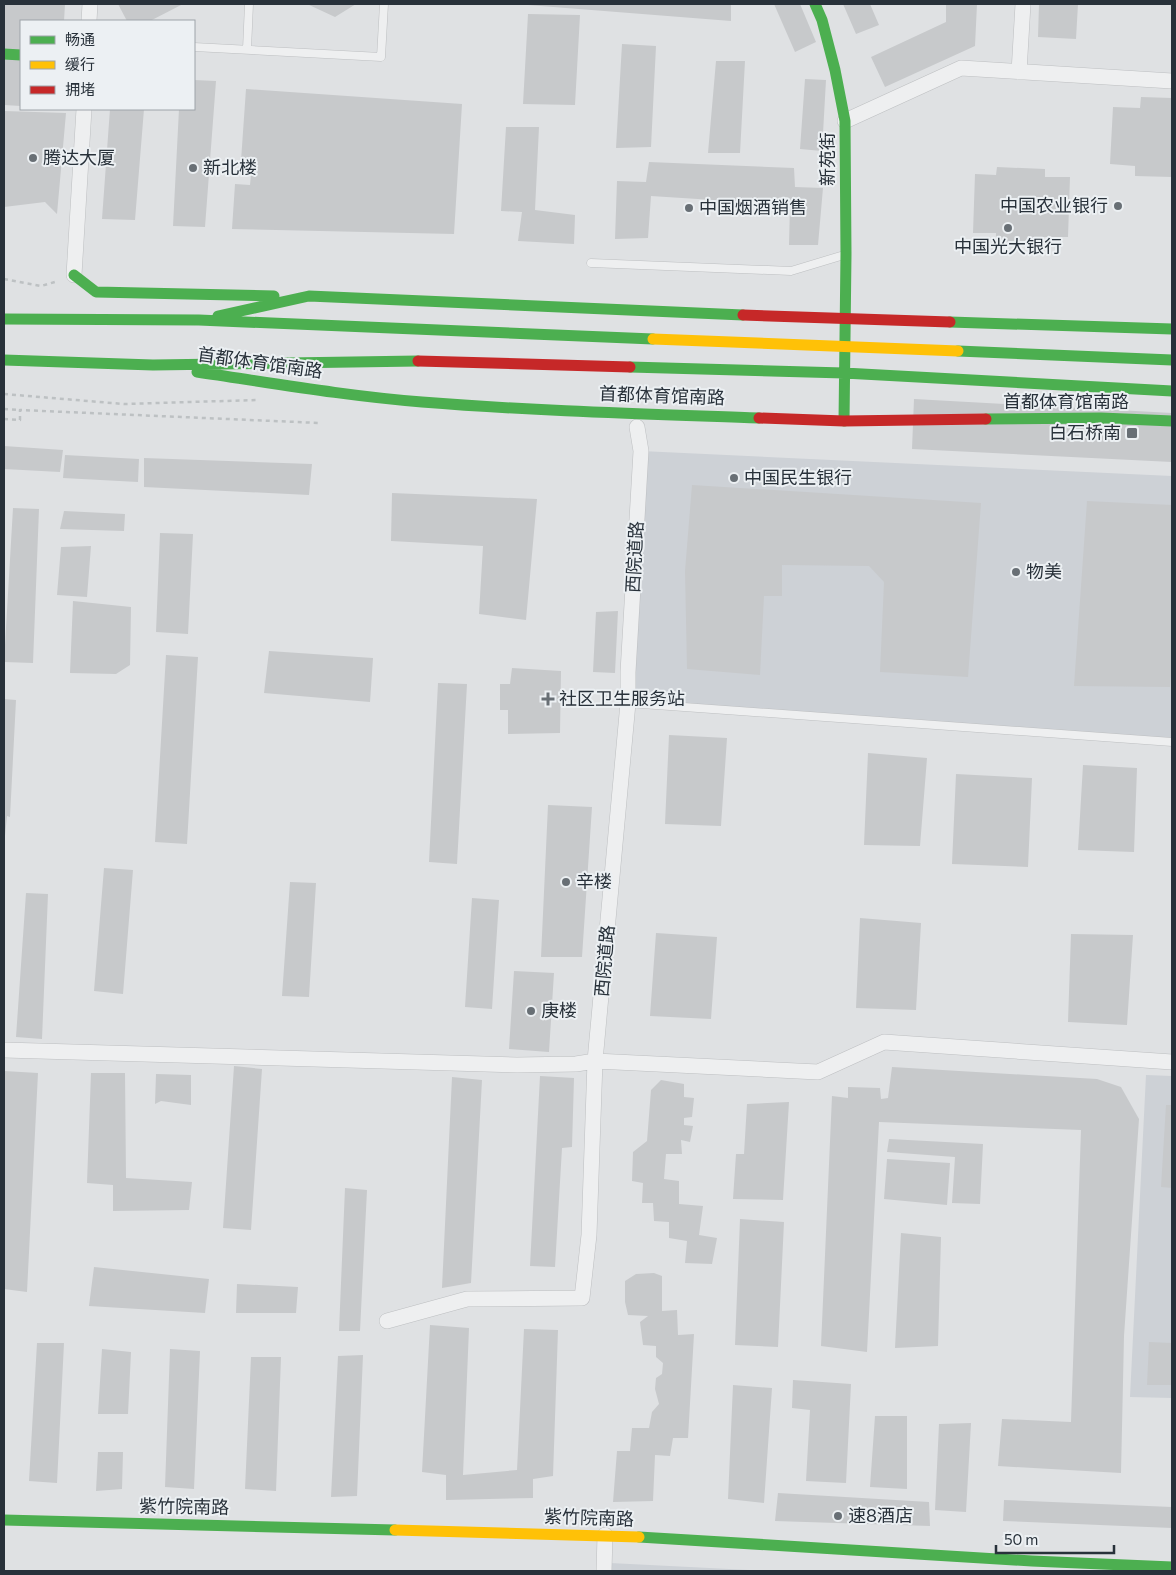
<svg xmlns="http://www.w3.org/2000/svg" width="1176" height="1575" viewBox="0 0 1176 1575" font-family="Commissioner,'Noto Sans SC',sans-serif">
  <rect width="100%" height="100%" fill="#dfe1e3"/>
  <path fill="#cdd1d6" d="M641 451 1172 476V742L628 703Z
    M1146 1075 1172 1076V1398L1130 1397Z
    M610 1563 771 1571H610Z"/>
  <path fill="#c7c9cb" d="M4 4H65L64 21H21V106L4 105Z
    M118 4H183L150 21H127Z
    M307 4H356L335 17Z
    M528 4H731V21L528 5Z
    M774 4H800L816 42 795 52Z
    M843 4H870L879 25 856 34Z
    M946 4H977L975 46 885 87 871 57 946 22Z
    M1039 4H1078L1076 39 1038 37Z
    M528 14 580 15 575 105 523 104Z
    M622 44 656 46 651 147 616 148Z
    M716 61H745L740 153H708Z
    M805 79 826 80 822 151 800 149Z
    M194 80 216 81 205 227 173 226 179 109H194Z
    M246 89 462 104 454 234 232 229 235 184 250 185 251 175H240Z
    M1141 97 1172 98V177L1135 176V166L1110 164 1113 107 1140 108Z
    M110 109H144L135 220 102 219Z
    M4 111 66 113 57 214 45 202 4 207Z
    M506 127H539L535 210 575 215 574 244 518 241 522 212 501 211Z
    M649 162 794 168 795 187 823 188 818 245H789L790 205 651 196 648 238 615 239 617 181 646 182Z
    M997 167 1045 169V177H1070L1068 237H1041L1040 243 996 242V233H973L975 174 996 175Z
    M914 399 1172 413V462L912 449Z
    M4 446 63 450 60 472 4 469Z
    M65 455 139 459 138 482 63 478Z
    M144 458 312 464 309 495 144 487Z
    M692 485 981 503 968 677 880 672 884 582 869 566 782 565V596H764L760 675 687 669 685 571Z
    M392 493 537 499 526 620 479 614 483 546 391 541Z
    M1087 501 1172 505V663L1170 687 1074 686Z
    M13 508 39 509 33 663 4 662Z
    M64 511 125 514 124 531 60 529Z
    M160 533 193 534 188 634 156 632Z
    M91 546 87 597 57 595 61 547Z
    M73 601 131 607 130 665 116 674 70 673Z
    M618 611 615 673 593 672 596 612Z
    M269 651 373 658 370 702 264 693Z
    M166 655 198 657 187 844 155 842Z
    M512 668 561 671 560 733 508 734V710H500V684H510Z
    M438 683 467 684 457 864 429 862Z
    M4 699 16 700 10 817 7 816 5 836H4Z
    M669 735 727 738 721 826 665 824Z
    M868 753 927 758 920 846 864 845Z
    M1083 765 1137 768 1134 852 1078 850Z
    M956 774 1032 778 1028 867 952 864Z
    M548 805 592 807 582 957H541Z
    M104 868 133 870 123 994 94 991Z
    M290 882 316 883 309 997 282 996Z
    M26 893 48 894 42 1039 16 1037Z
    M472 898 499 900 492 1009 465 1007Z
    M860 918 921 923 916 1010 856 1008Z
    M656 933 717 937 711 1019 650 1016Z
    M1071 934 1133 935 1127 1025 1068 1022Z
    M514 971 554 973 549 1052 509 1049Z
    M234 1066 262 1069 251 1230 223 1228Z
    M892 1067 1097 1079 1121 1087 1139 1119 1124 1336 1121 1473 998 1466 1002 1419 1071 1422 1081 1130 879 1122 867 1352 821 1346 832 1096 848 1098V1087L880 1088 881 1099 888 1098Z
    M4 1071 38 1073 27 1292 4 1289Z
    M91 1073H125L126 1178 192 1182 189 1210 113 1211V1185L87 1183Z
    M156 1074 191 1075V1105L161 1101 155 1104Z
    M540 1076 574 1078 572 1147 562 1148 555 1267 530 1266Z
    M452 1077 482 1080 471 1283 442 1288Z
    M661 1080 684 1084V1097L694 1098 692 1117 684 1118V1125L693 1126 690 1142 681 1140 682 1154H666L664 1179 679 1181V1204L703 1206 699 1235 717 1238 712 1264 685 1263 687 1241 669 1238V1222L654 1221 653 1203H642L643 1183 632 1181 633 1152 647 1141 651 1090Z
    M789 1102 783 1200 733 1199 736 1154H744L747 1104Z
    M1166 1105H1172V1188L1161 1187Z
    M889 1139 983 1144 980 1204 952 1203 955 1157 887 1152Z
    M887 1159 950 1163 947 1205 884 1199Z
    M345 1188 367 1190 360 1331H339Z
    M740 1219 784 1222 778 1347 735 1345Z
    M901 1233 941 1237 938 1346 895 1348Z
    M94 1267 209 1279 205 1313 89 1306Z
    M654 1273 662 1276V1311L677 1310 678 1335 694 1334 688 1438H673L670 1456 655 1455 653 1501 613 1502 617 1451H630L632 1428H649L652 1412 659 1404 655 1389 656 1378 662 1374 663 1363 656 1357V1346L643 1345 640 1322 648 1316 628 1315 625 1302V1281L636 1274Z
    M237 1284 298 1287 296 1313H236Z
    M430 1325 469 1328 463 1475 517 1470 524 1329 558 1330 553 1476 533 1479V1498L446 1500V1475L422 1472Z
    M1149 1342 1172 1343V1385H1147Z
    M37 1343H64L57 1483 29 1481Z
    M102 1349 131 1352 128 1414H98Z
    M170 1349 200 1351 194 1489 165 1487Z
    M363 1355 357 1496 331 1497 338 1356Z
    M251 1357H281L276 1491 245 1489Z
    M793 1380 851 1384 846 1483 806 1481 810 1410 792 1408Z
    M733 1385 772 1388 764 1503 728 1499Z
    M875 1416H907V1489L870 1487Z
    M971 1423 966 1512 935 1510 939 1424Z
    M98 1452H123L122 1489 96 1491Z
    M778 1493 929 1502 930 1526 775 1521Z
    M1004 1500 1172 1507V1528L1003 1521Z"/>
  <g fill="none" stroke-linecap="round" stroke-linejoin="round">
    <g stroke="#bdbfc1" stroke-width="9">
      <path id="lane" d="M194 47 381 57 384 4
        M247 49 249 4
        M591 263 791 271 844 255
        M628 703 1172 742"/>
    </g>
    <g stroke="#bdbfc1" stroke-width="16">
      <path id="street" d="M89 21 90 4
        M1019 72 1023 4
        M845 121 961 68 1172 81
        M74 275 84 109
        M4 1050 517 1065 576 1064 595 1061 818 1072 884 1042 1172 1062
        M387 1321 467 1299 582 1298 589 1235 595 1061 628 703V672L641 451 637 427
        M604 1571 605 1535"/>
    </g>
    <path stroke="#bdc1c3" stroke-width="2.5" stroke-dasharray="4 4" stroke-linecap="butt" d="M4 279 41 286 58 281
      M4 394 124 404 257 400
      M4 409 20 410
      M4 419 20 420V410L320 423"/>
    <use href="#lane" stroke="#eeeff0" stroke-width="8"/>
    <use href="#street" stroke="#eeeff0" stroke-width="15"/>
    <path stroke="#4caf50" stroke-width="11" d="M815 4 822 20 835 70 845 121 846 254 844 421
      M4 54 21 55
      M74 275 96 292 274 296
      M218 316 309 296 743 315
      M4 319 199 320 653 339
      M950 322 1172 329
      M958 351 1172 360
      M4 360 153 365 418 361
      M630 367 844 373 1172 391
      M197 372C272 383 347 396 422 402 534 411 647 414 759 418
      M986 419 1101 418 1172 421
      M4 1520 395 1530
      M639 1537 1032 1561 1172 1567"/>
    <path stroke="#ffc107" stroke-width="11" d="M653 339 958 351
      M395 1530 639 1537"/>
    <path stroke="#c62828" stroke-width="11" d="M743 315 950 322
      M418 361 630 367
      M759 418 844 421 986 419"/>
  </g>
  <g fill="#686f75" stroke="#ecf0f3" stroke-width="2">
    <circle cx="33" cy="158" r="5"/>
    <circle cx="193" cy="168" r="5"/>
    <circle cx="1118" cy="206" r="5"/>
    <circle cx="689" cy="208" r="5"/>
    <circle cx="1008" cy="228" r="5"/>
    <rect x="1126" y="427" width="12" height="12" rx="2.5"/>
    <circle cx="734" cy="478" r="5"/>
    <circle cx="1016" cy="572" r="5"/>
    <path d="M545.5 691.5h5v5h5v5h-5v5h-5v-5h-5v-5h5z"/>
    <circle cx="566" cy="882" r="5"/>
    <circle cx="531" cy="1011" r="5"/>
    <circle cx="838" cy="1516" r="5"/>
  </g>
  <g text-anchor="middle" stroke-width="4" stroke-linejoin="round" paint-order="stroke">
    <g font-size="18" fill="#28313a" stroke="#ecf0f3" text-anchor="start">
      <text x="43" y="164">腾达大厦</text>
      <text x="203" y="174">新北楼</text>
      <text x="1108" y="212" text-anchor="end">中国农业银行</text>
      <text x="699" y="214">中国烟酒销售</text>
      <text x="1008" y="253" text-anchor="middle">中国光大银行</text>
      <text x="1121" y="439" text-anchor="end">白石桥南</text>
      <text x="744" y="484">中国民生银行</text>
      <text x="1026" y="578">物美</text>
      <text x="559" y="705">社区卫生服务站</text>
      <text x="576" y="888">辛楼</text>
      <text x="541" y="1017">庚楼</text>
      <text x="848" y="1522">速8酒店</text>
    </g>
    <g font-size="18" fill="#28313a" stroke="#ecf0f3">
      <text transform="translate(828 159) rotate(-90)" y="6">新苑街</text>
      <text transform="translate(260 363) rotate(8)" y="6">首都体育馆南路</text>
      <text transform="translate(662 396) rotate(2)" y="6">首都体育馆南路</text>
      <text x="1066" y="408">首都体育馆南路</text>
      <text transform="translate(635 557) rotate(-87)" y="6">西院道路</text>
      <text transform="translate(605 961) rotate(-85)" y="6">西院道路</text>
      <text transform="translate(184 1507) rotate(1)" y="6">紫竹院南路</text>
      <text transform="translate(589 1518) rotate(2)" y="6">紫竹院南路</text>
    </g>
  </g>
  <rect width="1176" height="1575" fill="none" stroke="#28313a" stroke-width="10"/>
  <rect x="20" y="20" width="175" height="90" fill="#ecf0f3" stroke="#9ea4a9"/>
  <rect x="30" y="36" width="25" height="8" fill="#4caf50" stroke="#9ea4a9"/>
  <text x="65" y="45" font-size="15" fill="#28313a">畅通</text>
  <rect x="30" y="61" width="25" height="8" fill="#ffc107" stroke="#9ea4a9"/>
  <text x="65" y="70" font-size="15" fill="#28313a">缓行</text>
  <rect x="30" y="86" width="25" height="8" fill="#c62828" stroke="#9ea4a9"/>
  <text x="65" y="95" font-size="15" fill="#28313a">拥堵</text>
  <path d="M996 1545v8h118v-8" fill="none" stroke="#28313a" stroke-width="2.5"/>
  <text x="1004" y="1545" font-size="15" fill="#28313a" stroke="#ecf0f3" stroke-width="4" paint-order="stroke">50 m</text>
</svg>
